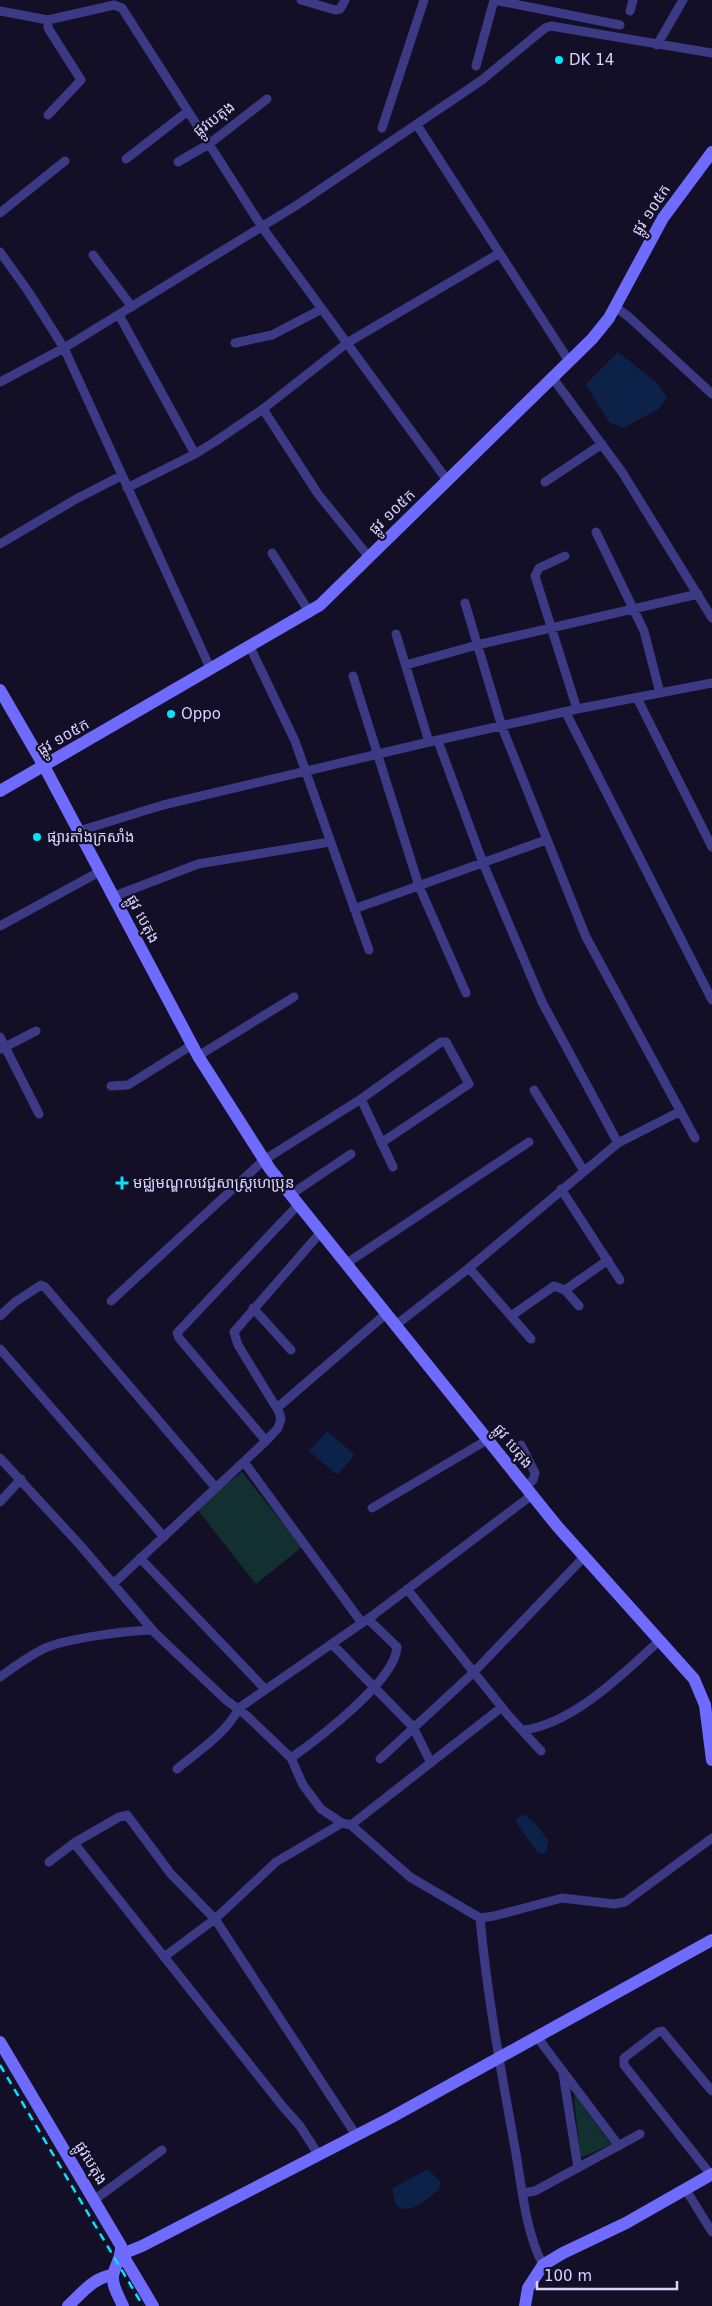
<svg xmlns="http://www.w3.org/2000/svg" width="712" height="2306" viewBox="0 0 712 2306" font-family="'DejaVu Sans','Noto Sans Khmer',sans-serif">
  <rect width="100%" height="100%" fill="#130f26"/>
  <path fill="#12302f" d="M242 1472 302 1547 256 1584 196 1508Z
    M574 2097H576L611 2144 583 2157 580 2155Z"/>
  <path fill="#0c2248" d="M618 352 657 383 667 397 659 409 623 428 609 422 586 384Z
    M327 1431 355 1455 337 1475 309 1451Z
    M523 1814 535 1823 548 1840 547 1851 543 1854 538 1853 516 1822V1819Z
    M428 2169 440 2182V2188C425 2203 393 2227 393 2188Z"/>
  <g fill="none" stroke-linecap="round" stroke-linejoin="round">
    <path stroke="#3d3a85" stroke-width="9" d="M301 0 335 10 340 9 345 0
      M494 0 620 25
      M0 11 48 20 114 5 122 8 262 227 447 480
      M630 11 633 0
      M48 20V28L81 80 48 115
      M657 45 683 0
      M476 66 494 0
      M417 125 569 361
      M382 128 424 0
      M126 159 188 111
      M178 162 209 144 267 99
      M0 213 65 161
      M0 252 28 291 64 348 211 670
      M93 255 132 307
      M615 307 629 317 712 394
      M119 315 195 454
      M235 343 272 335 322 309
      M552 377 622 472 712 618
      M0 382 64 348 297 205 482 80 545 28 551 26 712 53
      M263 409 318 494 369 557
      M545 482 602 444
      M127 488 195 454 216 441 263 409 347 343 498 254
      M596 532 644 631 660 693
      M0 544 76 499 121 476
      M272 553 310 613
      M565 556 539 568 535 576 577 709
      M465 603 502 727 586 937 695 1138
      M396 634 429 742
      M250 647 295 741 369 950
      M406 665 477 645 698 594
      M353 676 419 886 466 993
      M637 698 712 847
      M566 713 712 1000
      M438 741 483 863 542 1002 618 1143
      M79 831 163 805 429 742 577 709 712 683
      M112 897 198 864 330 842
      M354 909 546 840
      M0 926 99 872
      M0 1037 39 1114
      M1 1049 36 1031
      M198 1056 294 997
      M111 1086 128 1085 192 1045
      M534 1090 584 1171
      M361 1099 393 1167
      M561 1189 620 1280
      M290 1195 351 1154
      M347 1263 529 1142
      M469 1268 531 1339
      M565 1290 608 1260
      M111 1301 264 1160 361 1099 441 1042H446L469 1084 381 1143
      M253 1308 291 1350
      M0 1316 15 1302 41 1285 45 1287 216 1488
      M511 1316 554 1286 565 1290 579 1306
      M396 1325 469 1268 618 1143 679 1112
      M0 1349 164 1537
      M277 1408 387 1313
      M266 1441 179 1338 177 1333 298 1205
      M521 1445 535 1473 533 1480 525 1487
      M0 1458 80 1545 155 1633 226 1700 246 1715 291 1758 303 1785 321 1809 342 1823 351 1825 410 1877 480 1918 494 1916 562 1898 614 1904 625 1902 712 1838
      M244 1462 362 1623
      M0 1502 21 1479
      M372 1508 487 1440
      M140 1558 265 1689
      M113 1584 266 1441 278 1428 281 1419 279 1412 238 1345 234 1332 321 1232
      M407 1589 508 1715 541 1751
      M332 1644 413 1727 431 1763
      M0 1677C15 1666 29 1656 45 1648 69 1638 125 1631 152 1630
      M523 1730C573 1724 624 1673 660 1640
      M291 1758C318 1739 396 1680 397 1647L368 1619
      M380 1759 474 1672 584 1557
      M177 1769C198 1751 226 1734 239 1708L372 1616 532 1495
      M351 1825 502 1707
      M74 1843 284 2108 300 2126 318 2154
      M49 1862 74 1843 119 1817 127 1815 171 1874 215 1919 356 2135
      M480 1918C487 1995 501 2071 515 2148 522 2187 525 2230 543 2265
      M164 1957 215 1919 276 1862 342 1823
      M537 2037 619 2146
      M563 2073 578 2168
      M711 2175 624 2065V2058L658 2032 662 2031 712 2091
      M686 2190 712 2232
      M523 2193 535 2191 640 2134
      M94 2200 162 2150"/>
    <path stroke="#6f6bff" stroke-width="12" d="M0 690 44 766 198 1056 270 1169 557 1526 694 1679 705 1705 712 1760
      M0 791 320 605 592 339 609 318 663 218 712 152
      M0 2042 121 2246C122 2257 115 2265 113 2276 112 2286 119 2297 123 2306
      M68 2306C82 2293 94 2277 113 2275
      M153 2306 122 2254 142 2246 392 2117 712 1940
      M525 2306 528 2288 543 2265 563 2253 626 2223 712 2174"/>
    <path stroke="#00e5ff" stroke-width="2.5" stroke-dasharray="8 6" stroke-linecap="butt" d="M0 2065 143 2306"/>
  </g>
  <g fill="#00e5ff" stroke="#130f26" stroke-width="2">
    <circle cx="559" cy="60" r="5"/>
    <circle cx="171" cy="714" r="5"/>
    <circle cx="37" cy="837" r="5"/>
    <path d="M119.5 1175.5h5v5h5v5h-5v5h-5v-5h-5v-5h5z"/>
  </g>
  <g text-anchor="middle" stroke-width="4.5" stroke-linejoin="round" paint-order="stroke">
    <g font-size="15" fill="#d9d4ff" stroke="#130f26" text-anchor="start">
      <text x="569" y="65">DK 14</text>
      <text x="181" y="719">Oppo</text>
      <text x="47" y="842">ផ្សារតាំងក្រសាំង</text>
      <text x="133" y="1188">មជ្ឈមណ្ឌលវេជ្ជសាស្ត្រហេប្រុន</text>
    </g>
    <g font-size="15" fill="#d9d4ff" stroke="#130f26">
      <text transform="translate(214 119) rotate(-37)" y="5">ផ្លូវបេតុង</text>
      <text transform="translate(651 210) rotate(-57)" y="5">ផ្លូវ ១០៥ក</text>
      <text transform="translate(392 512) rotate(-44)" y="5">ផ្លូវ ១០៥ក</text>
      <text transform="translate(63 737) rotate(-30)" y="5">ផ្លូវ ១០៥ក</text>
      <text transform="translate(143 919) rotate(62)" y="5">ផ្លូវ បេតុង</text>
      <text transform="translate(513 1446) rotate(51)" y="5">ផ្លូវ បេតុង</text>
      <text transform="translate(91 2163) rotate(59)" y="5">ផ្លូវបេតុង</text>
    </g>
  </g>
  <path d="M537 2281v8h140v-8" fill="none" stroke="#d9d4ff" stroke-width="2.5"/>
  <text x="544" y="2281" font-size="15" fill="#d9d4ff" stroke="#130f26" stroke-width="4" paint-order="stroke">100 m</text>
</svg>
